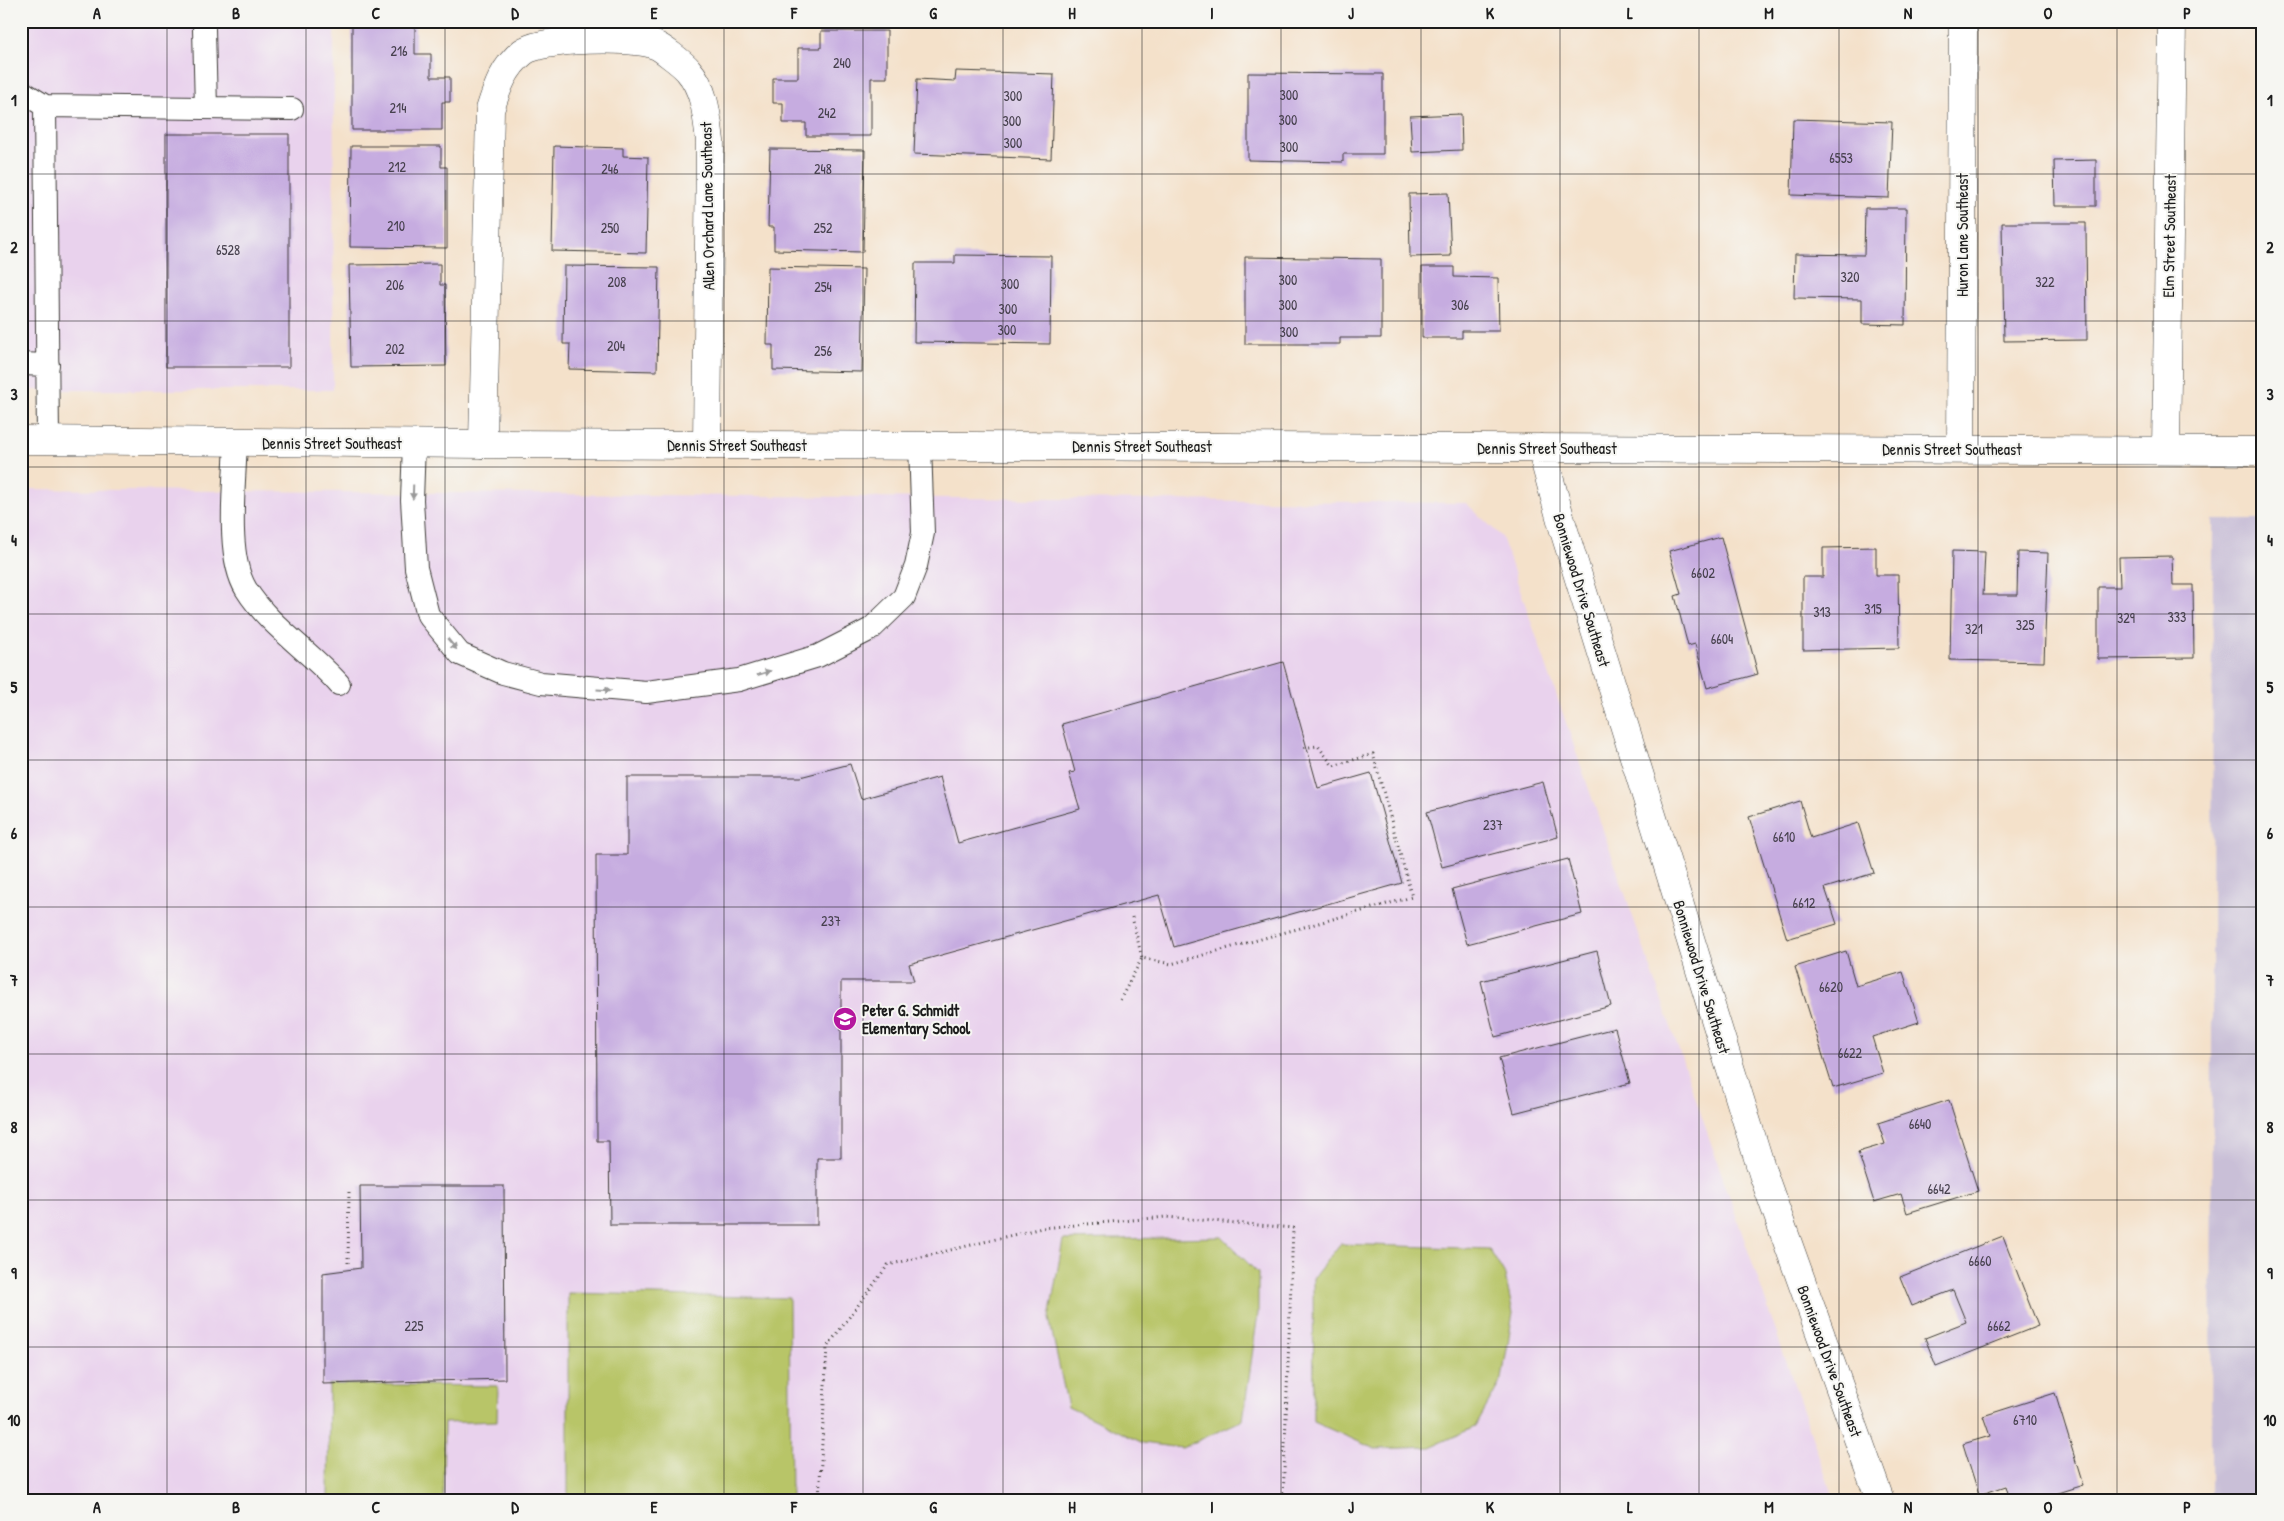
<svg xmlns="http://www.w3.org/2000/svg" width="2284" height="1521" viewBox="0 0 2284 1521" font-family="'Patrick Hand',sans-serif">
  <rect width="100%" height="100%" fill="#f6f6f2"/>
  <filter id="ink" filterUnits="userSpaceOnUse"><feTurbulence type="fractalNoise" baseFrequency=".02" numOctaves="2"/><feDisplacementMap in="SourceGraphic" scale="10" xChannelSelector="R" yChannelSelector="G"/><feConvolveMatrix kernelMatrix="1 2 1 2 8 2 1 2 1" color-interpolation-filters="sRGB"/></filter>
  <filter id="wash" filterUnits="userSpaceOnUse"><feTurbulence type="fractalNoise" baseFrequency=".0096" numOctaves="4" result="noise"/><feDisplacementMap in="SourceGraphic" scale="20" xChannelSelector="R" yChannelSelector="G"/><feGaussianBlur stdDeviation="1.12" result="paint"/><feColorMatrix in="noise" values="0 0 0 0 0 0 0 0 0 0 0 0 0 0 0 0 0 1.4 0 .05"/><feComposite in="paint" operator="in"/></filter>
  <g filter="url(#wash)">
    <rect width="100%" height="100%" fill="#f4e1ca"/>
    <path fill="#e9d2ed" d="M21 21H334L333 390H21Z
      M21 489 1466 503 1502 537 1834 1500H21Z"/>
    <path fill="#c9bfd7" d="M2213 520H2263V1500H2211Z"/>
    <path fill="#b8c567" stroke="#6a7042" d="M1222 1237 1258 1273V1313L1243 1420 1182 1448 1143 1443 1068 1407 1049 1318 1063 1240Z
      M1340 1244 1489 1249 1505 1275 1513 1313 1502 1379 1475 1427 1430 1447 1375 1449 1314 1422 1313 1278Z
      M568 1293 789 1298 791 1500H568Z
      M329 1384 498 1386 497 1421 444 1423 443 1500H328Z"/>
    <g id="blocks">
      <path fill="#c6ace0" d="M352 26H415V54H431V77H450V102H442V130H352Z
        M821 31H887V78H871V136H806V123H783V103H773V78H798V48H821Z
        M956 71 1054 74 1051 159 914 154 917 79 955 81Z
        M1248 73 1383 74V154H1343V162L1248 160Z
        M1461 114 1462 150 1412 152 1410 116Z
        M1793 119 1892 122 1889 198 1791 195Z
        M166 134H289V367H166Z
        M351 146H441V167H447V248L350 247Z
        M554 146 623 148V156L648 157 646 253 552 251Z
        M770 149 865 150 863 252 774 250V227H768Z
        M2096 160V206H2055L2054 161Z
        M1448 193 1451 256 1410 257 1409 194Z
        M1865 208H1906L1905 325 1862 324V299L1794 298 1795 254 1864 255Z
        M2002 223H2086L2087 340 2004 341Z
        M955 255 1051 256 1050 344 914 342 915 263H955Z
        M1245 257 1381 259V338H1340V344H1245Z
        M440 264V285H445L446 366 351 367 349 265Z
        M564 266 659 267 657 371 569 369 570 344H563Z
        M768 267 864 269 862 372 773 370V345H767Z
        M1422 267H1454V277L1498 278 1499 331H1462V338H1422Z
        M1721 537 1758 674 1707 688 1695 644 1688 646 1675 596 1681 594 1669 551Z
        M1876 547V575H1898L1899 648 1803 650V577H1823V548Z
        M1952 551 1985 552 1983 595H2017L2018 552 2048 553 2044 662 1950 660Z
        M2172 556 2173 585H2193L2194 658 2098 659V587H2120L2119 557Z
        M1283 662 1318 788 1371 773 1402 883 1174 947 1159 895 909 964 914 981H841V1158H817V1225H610L609 1141H597L596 855H627V777H800L850 764 861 799 940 777 958 843 1080 809 1069 773 1075 772 1062 724Z
        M1543 782 1558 837 1442 867 1427 812Z
        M1800 801 1811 838 1858 823 1874 873 1825 888 1837 924 1787 939 1749 817Z
        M1568 859 1582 914 1467 944 1452 889Z
        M1597 951 1611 1006 1495 1037 1481 981Z
        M1846 951 1856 986 1903 972 1919 1022 1872 1037 1883 1073 1833 1088 1795 967Z
        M1615 1028 1630 1083 1514 1113 1499 1058Z
        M1949 1100 1978 1191 1907 1213 1901 1194 1874 1202 1858 1152 1885 1144 1878 1123Z
        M360 1186H504L505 1379 323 1384V1273L361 1268Z
        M2003 1236 2038 1326 1936 1366 1925 1338 1966 1322 1953 1290 1912 1306 1900 1277Z
        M2055 1393 2083 1485 2035 1500H2010L2006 1486 1979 1495 1963 1444 1990 1436 1983 1416Z"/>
    </g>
  </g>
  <g filter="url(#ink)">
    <use href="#blocks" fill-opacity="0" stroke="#3c3a36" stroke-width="1"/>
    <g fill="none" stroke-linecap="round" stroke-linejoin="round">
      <g stroke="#3c3a36" stroke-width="24">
        <path id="service" d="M204 29 206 108
          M21 91 45 106 292 109
          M45 106 48 440
          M21 364 48 365
          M236 442C235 481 225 555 246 589 269 626 310 651 339 684
          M414 443 412 500 416 568 428 615 460 654 503 673 541 683 646 692 739 680 818 656 871 629 904 597 916 566 923 533 920 445"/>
      </g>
      <g stroke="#3c3a36" stroke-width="29">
        <path id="minor" d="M483 444 490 110C497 88 504 67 523 52 541 38 633 36 655 45 661 47 683 64 688 70 705 89 707 117 710 141L707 445
          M1961 449 1963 21"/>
      </g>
      <g stroke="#3c3a36" stroke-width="29">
        <path id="tertiary" d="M21 440 483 444 2263 451
          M1541 448 1562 524 1763 1174 1880 1500
          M2166 450 2172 21"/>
      </g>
      <path stroke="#3c3a36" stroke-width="3" stroke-dasharray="1 4" stroke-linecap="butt" d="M1132 917 1142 958
        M1120 1000 1142 958 1171 964 1412 897 1373 754 1333 766 1318 746 1301 748
        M348 1263 349 1191
        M819 1500 827 1347 888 1265 1042 1228 1166 1217 1293 1228 1283 1500"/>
      <use href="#service" stroke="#fff" stroke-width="22"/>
      <use href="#minor" stroke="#fff" stroke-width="28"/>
      <use href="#tertiary" stroke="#fff" stroke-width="28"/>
    </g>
    <defs><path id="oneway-solid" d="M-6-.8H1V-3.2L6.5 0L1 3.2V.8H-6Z" transform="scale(1.25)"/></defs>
    <g fill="#999">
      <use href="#oneway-solid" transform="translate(413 492) rotate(92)"/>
      <use href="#oneway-solid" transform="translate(452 644) rotate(50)"/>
      <use href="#oneway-solid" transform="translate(764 673) rotate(-17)"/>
      <use href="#oneway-solid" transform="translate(604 690) rotate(3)"/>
    </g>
  </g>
  <path fill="none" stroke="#1c1c1c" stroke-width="1" stroke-opacity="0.55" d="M167 21V1500M306 21V1500M445 21V1500M585 21V1500M724 21V1500M863 21V1500M1003 21V1500M1142 21V1500M1281 21V1500M1421 21V1500M1560 21V1500M1699 21V1500M1839 21V1500M1978 21V1500M2117 21V1500M21 174H2263M21 321H2263M21 467H2263M21 614H2263M21 760H2263M21 907H2263M21 1054H2263M21 1200H2263M21 1347H2263"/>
  <defs>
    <g id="school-disc" transform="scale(1.25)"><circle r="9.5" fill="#b5179e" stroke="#f6f6f2"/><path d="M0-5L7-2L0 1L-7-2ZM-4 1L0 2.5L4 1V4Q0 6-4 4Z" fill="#fff"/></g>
  </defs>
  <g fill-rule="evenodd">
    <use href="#school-disc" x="845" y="1019"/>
  </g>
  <g text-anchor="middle" stroke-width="4" stroke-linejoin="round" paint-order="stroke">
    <g font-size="14" fill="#46404d">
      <text x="399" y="56">216</text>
      <text x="842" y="68">240</text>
      <text x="1289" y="100">300</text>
      <text x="1013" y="101">300</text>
      <text x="398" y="113">214</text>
      <text x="827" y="118">242</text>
      <text x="1288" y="125">300</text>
      <text x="1012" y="126">300</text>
      <text x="1013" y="148">300</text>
      <text x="1289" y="152">300</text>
      <text x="1841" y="163">6553</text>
      <text x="397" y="172">212</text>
      <text x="610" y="174">246</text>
      <text x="823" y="174">248</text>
      <text x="396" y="231">210</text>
      <text x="610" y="233">250</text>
      <text x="823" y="233">252</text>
      <text x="228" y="255">6528</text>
      <text x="1850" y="282">320</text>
      <text x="1288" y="285">300</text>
      <text x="617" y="287">208</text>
      <text x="2045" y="287">322</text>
      <text x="1010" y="289">300</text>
      <text x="395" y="290">206</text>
      <text x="823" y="292">254</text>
      <text x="1288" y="310">300</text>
      <text x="1460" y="310">306</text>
      <text x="1008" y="314">300</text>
      <text x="1007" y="335">300</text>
      <text x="1289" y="337">300</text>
      <text x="616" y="351">204</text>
      <text x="395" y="354">202</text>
      <text x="823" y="356">256</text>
      <text x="1703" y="578">6602</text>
      <text x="1873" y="614">315</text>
      <text x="1822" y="617">313</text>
      <text x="2177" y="622">333</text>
      <text x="2126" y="623">329</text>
      <text x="2025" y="630">325</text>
      <text x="1974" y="634">321</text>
      <text x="1722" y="644">6604</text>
      <text x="1493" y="830">237</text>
      <text x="1784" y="842">6610</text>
      <text x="1804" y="908">6612</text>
      <text x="831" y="926">237</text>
      <text x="1831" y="992">6620</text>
      <text x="1850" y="1058">6622</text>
      <text x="1920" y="1129">6640</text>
      <text x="1939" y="1194">6642</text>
      <text x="1980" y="1266">6660</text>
      <text x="414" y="1331">225</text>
      <text x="1999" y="1331">6662</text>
      <text x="2025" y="1425">6710</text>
    </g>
    <g font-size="16" fill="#1c1c1c" stroke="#f6f6f2">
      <text transform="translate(707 206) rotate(-91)" y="6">Allen Orchard Lane Southeast</text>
      <text transform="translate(1962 235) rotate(-90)" y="6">Huron Lane Southeast</text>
      <text transform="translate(2169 236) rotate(-89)" y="6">Elm Street Southeast</text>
      <text x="332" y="449">Dennis Street Southeast</text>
      <text x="737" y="451">Dennis Street Southeast</text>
      <text x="1142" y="452">Dennis Street Southeast</text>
      <text x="1547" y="454">Dennis Street Southeast</text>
      <text x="1952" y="455">Dennis Street Southeast</text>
      <text transform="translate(1582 590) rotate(73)" y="6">Bonniewood Drive Southeast</text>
      <text transform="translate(1702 977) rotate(73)" y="6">Bonniewood Drive Southeast</text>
      <text transform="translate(1830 1361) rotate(70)" y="6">Bonniewood Drive Southeast</text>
    </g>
    <g font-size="16" font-weight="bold" fill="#1c1c1c" stroke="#f6f6f2" text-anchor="start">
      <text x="862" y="1016">Peter G. Schmidt<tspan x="862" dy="18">Elementary School</tspan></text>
    </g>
  </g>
  <rect width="2284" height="1521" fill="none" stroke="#f6f6f2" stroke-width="55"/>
  <rect x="28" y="28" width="2228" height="1466" fill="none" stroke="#1c1c1c" stroke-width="2"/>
  <g font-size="16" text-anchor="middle" font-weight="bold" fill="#1c1c1c">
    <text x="97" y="19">A</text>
    <text x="236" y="19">B</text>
    <text x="376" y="19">C</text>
    <text x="515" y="19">D</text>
    <text x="654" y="19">E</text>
    <text x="794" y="19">F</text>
    <text x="933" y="19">G</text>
    <text x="1072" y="19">H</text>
    <text x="1212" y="19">I</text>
    <text x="1351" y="19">J</text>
    <text x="1490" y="19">K</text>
    <text x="1630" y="19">L</text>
    <text x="1769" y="19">M</text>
    <text x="1908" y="19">N</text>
    <text x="2048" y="19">O</text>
    <text x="2187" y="19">P</text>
    <text x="14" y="106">1</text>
    <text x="2270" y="106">1</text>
    <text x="14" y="253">2</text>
    <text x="2270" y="253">2</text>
    <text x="14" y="400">3</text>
    <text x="2270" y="400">3</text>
    <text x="14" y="546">4</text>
    <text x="2270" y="546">4</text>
    <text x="14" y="693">5</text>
    <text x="2270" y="693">5</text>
    <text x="14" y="839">6</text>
    <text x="2270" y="839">6</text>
    <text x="14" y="986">7</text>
    <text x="2270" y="986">7</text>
    <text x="14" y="1133">8</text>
    <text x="2270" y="1133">8</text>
    <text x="14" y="1279">9</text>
    <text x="2270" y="1279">9</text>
    <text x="14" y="1426">10</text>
    <text x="2270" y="1426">10</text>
    <text x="97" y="1513">A</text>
    <text x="236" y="1513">B</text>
    <text x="376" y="1513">C</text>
    <text x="515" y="1513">D</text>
    <text x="654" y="1513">E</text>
    <text x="794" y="1513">F</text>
    <text x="933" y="1513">G</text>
    <text x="1072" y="1513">H</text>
    <text x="1212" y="1513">I</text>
    <text x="1351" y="1513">J</text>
    <text x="1490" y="1513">K</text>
    <text x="1630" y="1513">L</text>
    <text x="1769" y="1513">M</text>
    <text x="1908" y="1513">N</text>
    <text x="2048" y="1513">O</text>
    <text x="2187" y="1513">P</text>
  </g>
</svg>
